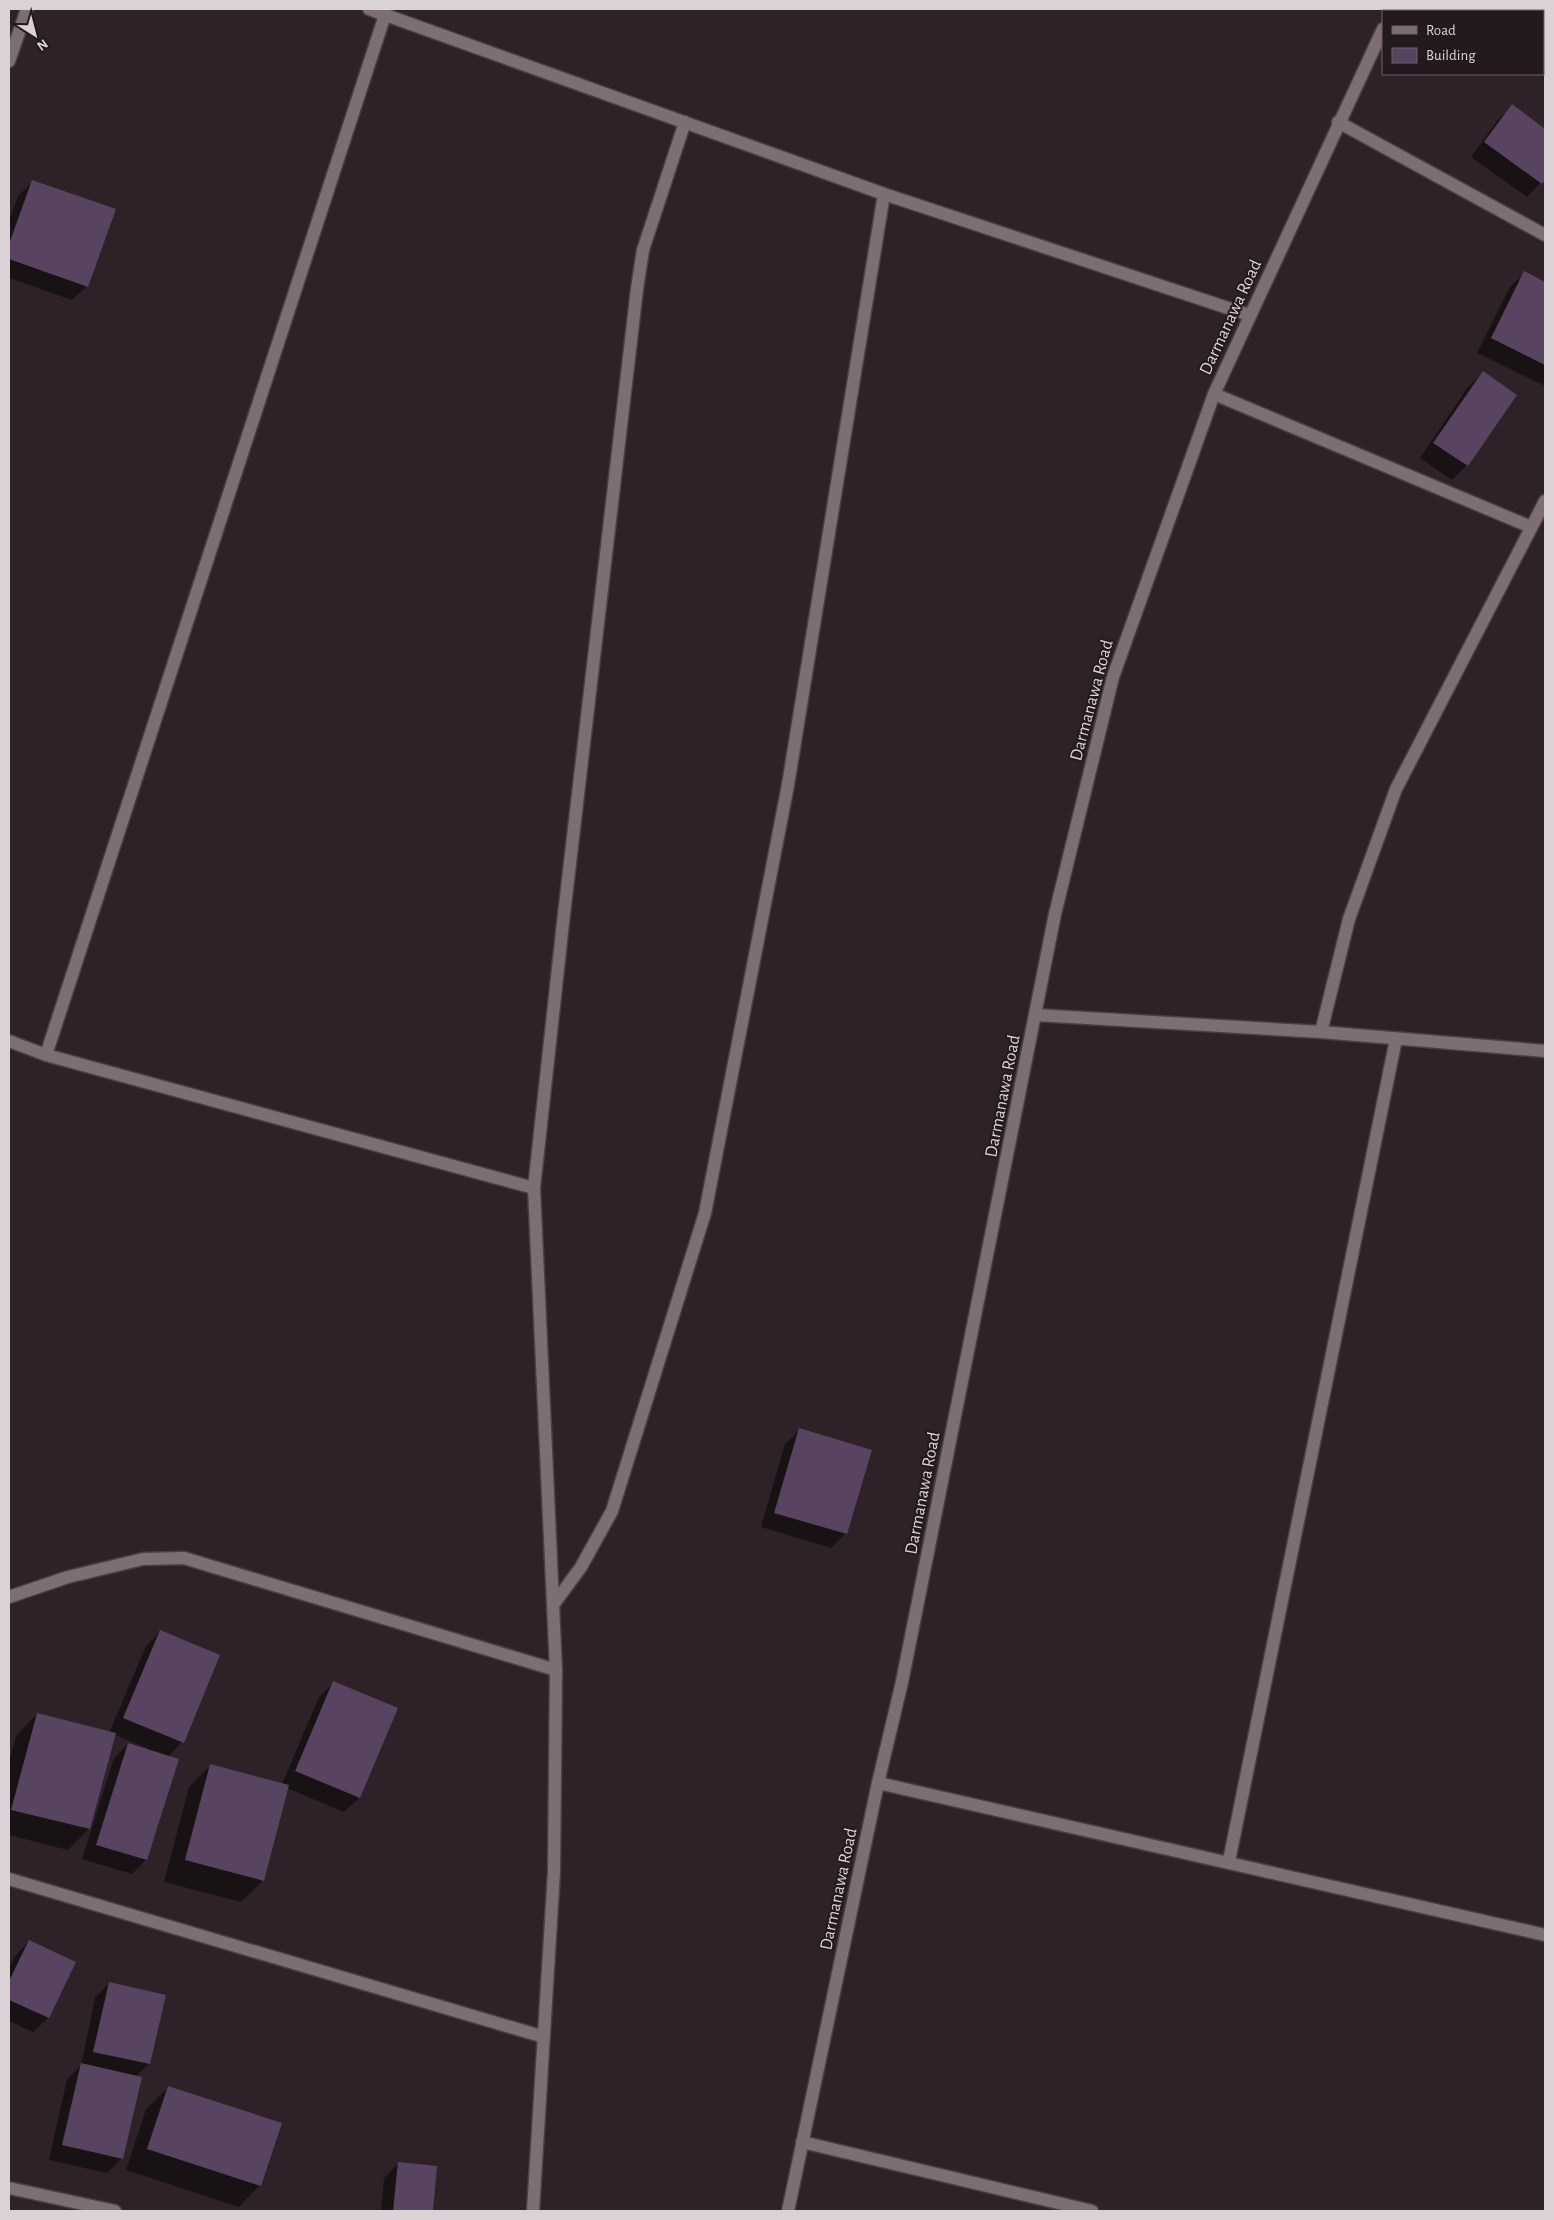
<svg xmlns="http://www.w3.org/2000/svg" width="1554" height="2220" viewBox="0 0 1554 2220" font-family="'Alegreya Sans',sans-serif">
  <rect width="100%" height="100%" fill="#2e2228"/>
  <path fill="#0007" d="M1545 25V68L1543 67V30Z
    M1512 106 1545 130V178L1527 197 1471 157 1498 120Z
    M33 181 87 286 72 300 9 278V221L18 196Z
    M1525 273 1545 283V386L1477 353 1510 287Z
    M1483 373 1467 465 1452 480 1420 458 1468 387Z
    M800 1430 846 1533 831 1548 761 1527 785 1444Z
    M160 1632 182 1742 168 1757 177 1759 146 1860 132 1874 82 1859 114 1758 128 1744 147 1750V1748L115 1735 90 1828 68 1850 9 1835V1763L16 1736 37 1714 109 1733 146 1646Z
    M334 1683 396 1709 359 1798 344 1812 287 1788 263 1881 241 1902 164 1882 189 1787 211 1765 282 1784 319 1697Z
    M29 1941 75 1962 48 2018 33 2032 9 2021V1968L15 1956Z
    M109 1983 149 2064 135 2077 122 2158 107 2173 49 2160 67 2079 81 2066 95 1998Z
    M168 2088 260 2185 239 2207 126 2170 146 2109Z
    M399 2163 435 2167 432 2211H381L384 2178Z"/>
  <path fill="#584461" d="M1512 104 1545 129V180L1542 184 1484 142Z
    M32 180 116 209 88 287 9 259V244Z
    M1524 271 1545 282V365L1491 338Z
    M1483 371 1517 395 1468 466 1433 443Z
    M799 1428 872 1450 847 1534 774 1513Z
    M160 1630 220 1655 184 1743 123 1718Z
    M333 1681 398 1708 360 1798 295 1771Z
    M37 1713 116 1733 90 1829 11 1810Z
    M128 1743 179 1759 147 1860 96 1845Z
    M210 1764 289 1785 264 1881 185 1860Z
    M29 1940 76 1962 49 2018 9 2000V1981Z
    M109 1982 166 1995 150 2064 93 2052Z
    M81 2063 142 2077 123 2159 62 2145Z
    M168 2086 282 2123 261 2186 147 2149Z
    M398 2162 437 2166 433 2211H393Z"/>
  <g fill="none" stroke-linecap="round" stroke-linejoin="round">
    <g stroke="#493f44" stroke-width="15">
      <path id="minor" d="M369 9 884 194 1249 315
        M1392 11 1393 9
        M9 61 27 9
        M1338 122 1545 235
        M1214 394 1531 527
        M1036 1015 1321 1032 1545 1051
        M1321 1032 1349 919 1396 789 1545 501
        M9 1041 46 1055 534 1188
        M46 1055 385 15
        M9 1597 68 1577 143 1559 184 1558 556 1670
        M553 1605 581 1567 612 1511 705 1213 788 785 884 194
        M878 1783 1545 1935
        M1229 1861 1396 1039
        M9 1879 544 2037
        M802 2142 1092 2211
        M9 2188 115 2211
        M533 2211 554 1872 556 1670 534 1188 563 923 637 289 643 250 685 122
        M788 2211 878 1783 902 1682 1055 914 1113 677 1214 394 1383 29"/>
    </g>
    <use href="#minor" stroke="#7d6e76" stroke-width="12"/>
  </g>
  <g text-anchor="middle" stroke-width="4" stroke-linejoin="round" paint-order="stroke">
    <g font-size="18" fill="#dad2d6" stroke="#24191f">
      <text transform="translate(1230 317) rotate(-65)" y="6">Darmanawa Road</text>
      <text transform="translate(1091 700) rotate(-75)" y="6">Darmanawa Road</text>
      <text transform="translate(1002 1096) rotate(-79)" y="6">Darmanawa Road</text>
      <text transform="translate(922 1493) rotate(-79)" y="6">Darmanawa Road</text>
      <text transform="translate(838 1889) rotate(-78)" y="6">Darmanawa Road</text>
    </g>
  </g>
  <rect width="1554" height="2220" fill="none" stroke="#dad2d6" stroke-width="20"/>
  <rect x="1382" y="10" width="162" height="65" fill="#24191f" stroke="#6d6368"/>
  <rect x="1392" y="26" width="25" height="8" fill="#7d6e76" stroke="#6d6368"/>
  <text x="1426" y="35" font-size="15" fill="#dad2d6">Road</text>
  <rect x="1392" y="48" width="25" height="15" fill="#584461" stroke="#6d6368"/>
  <text x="1426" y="60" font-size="15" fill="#dad2d6">Building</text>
  <g transform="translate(35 35) rotate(144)" stroke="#24191f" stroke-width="4" paint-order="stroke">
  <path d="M0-4L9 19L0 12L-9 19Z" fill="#dad2d6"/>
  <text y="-8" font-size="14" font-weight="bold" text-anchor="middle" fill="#dad2d6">N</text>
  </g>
</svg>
